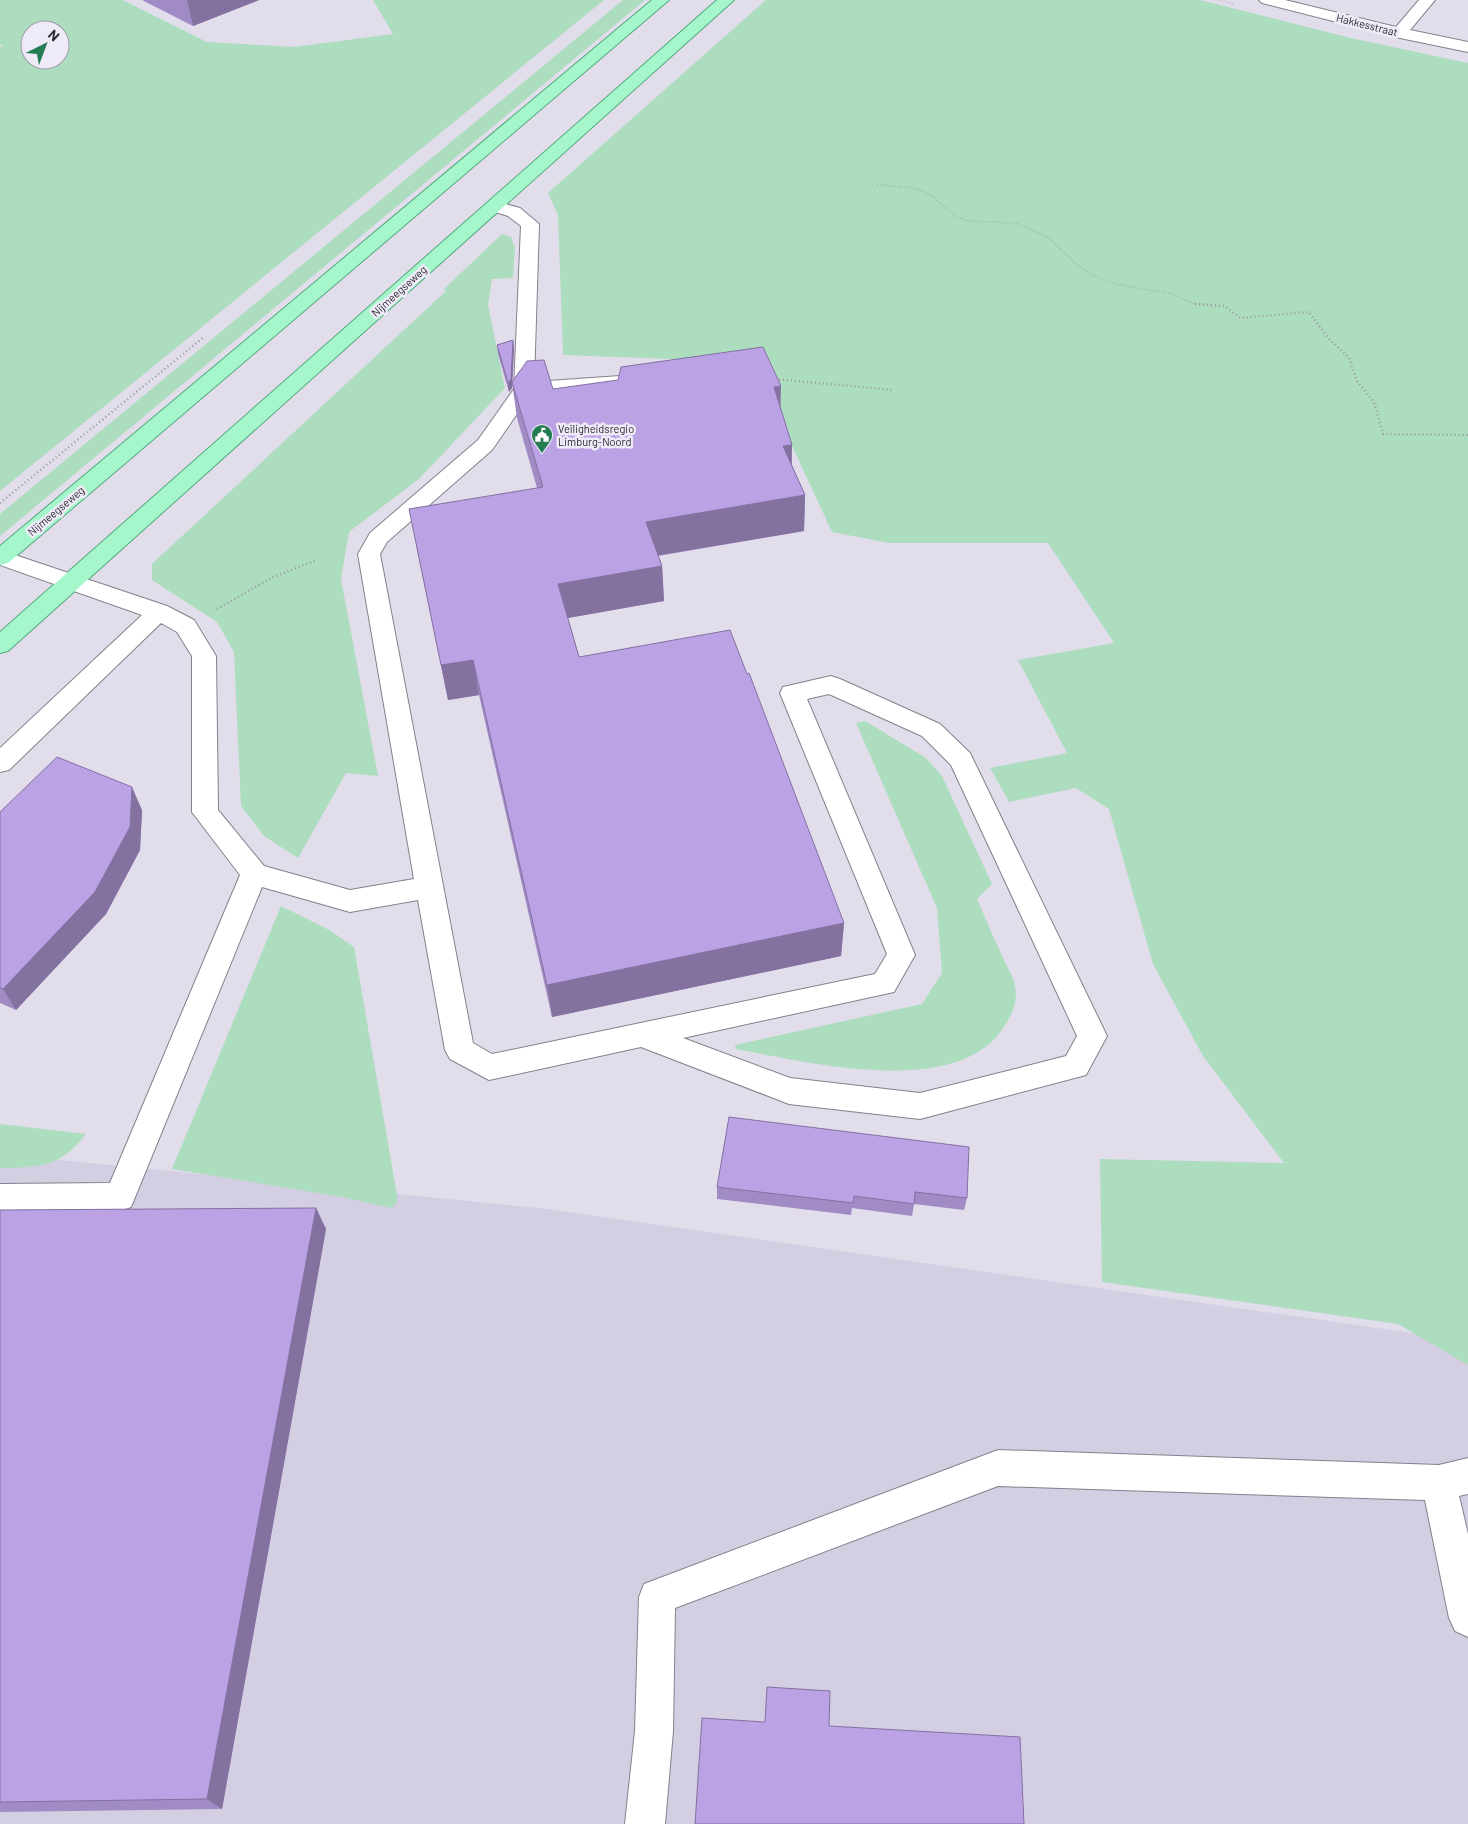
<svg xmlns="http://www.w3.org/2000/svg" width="1468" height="1824" viewBox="0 0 1468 1824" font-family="Barlow,sans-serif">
  <rect width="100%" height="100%" fill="#e2ddea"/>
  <path fill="#d4cee2" d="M0 1154 547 1209 1468 1341V1824H0Z"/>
  <path fill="#acddbf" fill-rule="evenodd" d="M0 0H123L207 42 294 47 393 34 373 0H604L0 491V47L3 46 0 44ZM30 30H60V60H30Z
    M623 0H645L0 536V514Z
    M766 0H1200L1351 38 1468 63V1365L1398 1324 1102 1282 1100 1159 1284 1163 1203 1056 1153 964 1109 809 1076 788 1009 802 990 768 1067 753 1018 660 1114 643 1048 543H889L832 532 753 362 563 355 558 215 548 193Z
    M502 234 511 237 515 248 513 278 492 279 488 305 505 388 419 479 349 532 341 579 378 776 346 773 298 858 264 836 241 806 234 652 217 622 152 580V564L446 291 443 290Z
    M865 721 926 758 942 776 992 884 977 899C986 920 995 941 1005 962 1008 969 1014 978 1015 986 1018 1001 1013 1013 1005 1025 961 1101 805 1062 736 1049L735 1045 922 1004 942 973 937 908 856 723Z
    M281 906 331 931 354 947 397 1195V1202L392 1208 342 1197 172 1169Z
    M0 1124 86 1134C59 1168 41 1167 0 1168Z"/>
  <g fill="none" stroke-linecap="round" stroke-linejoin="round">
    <g stroke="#84808c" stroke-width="2">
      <path id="minor" d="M1259 0H1285L1396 27 1419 0H1435L1410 30 1468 42V52L1400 38 1262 3Z
        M495 201 520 208 539 224 534 382 620 376 627 378 630 382 627 386 620 388 530 395 492 450 387 542 380 554 473 1043 492 1054 875 974 887 954 780 693 783 687 831 676 840 679 940 724 970 753 1107 1036 1086 1075 920 1119 789 1104 641 1047 489 1080 450 1059 445 1050 418 900 350 912 262 887 131 1207 120 1211 0 1212V1184L110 1183 240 875 192 812V656L177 632 161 623 9 770 0 772V748L142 615 0 565V550L167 606 194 620 216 656 218 810 264 866 350 890 414 879 358 554 370 533 478 440 514 389 521 226 508 216 489 210 486 206 489 202ZM829 694 922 736 951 765 1077 1036 1066 1056 920 1093 790 1078 683 1038 894 992 915 955 807 699Z
        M998 1450 1439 1465 1468 1458V1494L1459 1496 1468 1534V1637L1455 1631 1449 1618 1425 1500 998 1486 675 1608 673 1731 665 1824H625L635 1731 639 1597 644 1584Z"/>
    </g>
    <g stroke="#53aa7e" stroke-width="2">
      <path id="major" d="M652 0H669L8 563 0 565V546Z
        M717 0H734L8 651 0 653V632Z"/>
    </g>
    <path stroke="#9c98a2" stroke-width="2" stroke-dasharray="0.5 2.5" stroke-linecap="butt" d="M1218 0 1234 4
      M877 185 915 188 932 196 954 215 967 221 1016 223 1048 237 1076 264 1091 274 1115 284 1172 294 1195 304 1213 305"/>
    <path stroke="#9c98a2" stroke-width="2.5" stroke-dasharray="1 3" stroke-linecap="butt" d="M1195 304 1225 306 1240 318 1309 312 1328 338 1349 358 1357 381 1374 402 1383 434 1468 435
      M775 379 894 390
      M0 503 204 337
      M217 609 273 577 317 560"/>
    <use href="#minor" fill="#fff" fill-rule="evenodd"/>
    <use href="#major" fill="#a5f6cb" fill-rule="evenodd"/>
  </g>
  <path fill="#a18bc5" d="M142 0H259L193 26Z
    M513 340 514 349 512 382 553 389 780 406 792 445V465L805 495 804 531 658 556 662 566 664 601 568 618 579 657 844 923 841 956 552 1017 479 695 448 700 416 544 537 488 517 418 512 383V388L509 392 498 354 497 345Z
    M142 810 140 850 106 914 16 1010 0 1003V812Z
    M729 1117 967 1198 964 1210 914 1204 912 1216 852 1208 851 1215 717 1199V1187Z
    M316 1208 326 1229 222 1809 0 1812V1210Z"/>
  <path fill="#8371a0" d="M187 0H259L193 26Z
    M513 340 514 349 512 388 509 392 508 383Z
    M781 386 780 421 774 387Z
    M792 445 791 480 783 446Z
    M805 495 804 531 648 557 646 522Z
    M662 566 664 601 562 619 558 584Z
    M473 660 479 695 448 700 441 665Z
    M132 787 142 810 140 850 106 914 16 1010 3 989Z
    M844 923 841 956 552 1017 547 985Z
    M316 1208 326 1229 222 1809 207 1799Z"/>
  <path fill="#bba2e5" stroke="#8371a0" d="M513 340 511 379 508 383 497 345Z
    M763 347 781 386 774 387 792 445 783 446 805 495 646 522 662 566 558 584 579 657 730 630 747 674 749 673 844 923 547 985 473 660 441 665 409 509 543 487 512 382 527 361 544 360 553 389 618 380 621 367Z
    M57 757 132 787 130 827 95 892 3 989 0 988V812Z
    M729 1117 969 1147 967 1198 915 1192 914 1204 854 1196 853 1203 717 1187Z
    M316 1208 207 1799 0 1802V1210Z
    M767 1687 830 1691 829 1726 1020 1737 1024 1824H695L702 1718 765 1722Z"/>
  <defs>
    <g id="civic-pin" transform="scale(1.125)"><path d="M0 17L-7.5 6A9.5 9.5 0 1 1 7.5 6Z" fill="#247d52" stroke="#efeaf8"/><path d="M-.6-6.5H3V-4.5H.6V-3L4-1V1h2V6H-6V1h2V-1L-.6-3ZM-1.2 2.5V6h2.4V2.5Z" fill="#fff"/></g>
  </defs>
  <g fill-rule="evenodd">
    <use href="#civic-pin" x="542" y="435"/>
  </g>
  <g text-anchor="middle" stroke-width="5" stroke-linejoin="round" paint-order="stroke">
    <g font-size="11" fill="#2b292e" stroke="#efeaf8">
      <text transform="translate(1367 25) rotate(14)" y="4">Hakkesstraat</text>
      <text transform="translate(399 291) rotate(-42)" y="4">Nijmeegseweg</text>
      <text transform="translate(56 511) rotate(-40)" y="4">Nijmeegseweg</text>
    </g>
    <g font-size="11" fill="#2b292e" stroke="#efeaf8" text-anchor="start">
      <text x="558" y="433">Veiligheidsregio<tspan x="558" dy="13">Limburg-Noord</tspan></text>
    </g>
  </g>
  <g transform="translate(45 45) rotate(42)"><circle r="24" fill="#efeaf8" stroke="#a19da7"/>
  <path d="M0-4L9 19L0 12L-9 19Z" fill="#247d52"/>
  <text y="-8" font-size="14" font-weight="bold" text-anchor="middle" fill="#2b292e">N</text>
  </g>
</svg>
